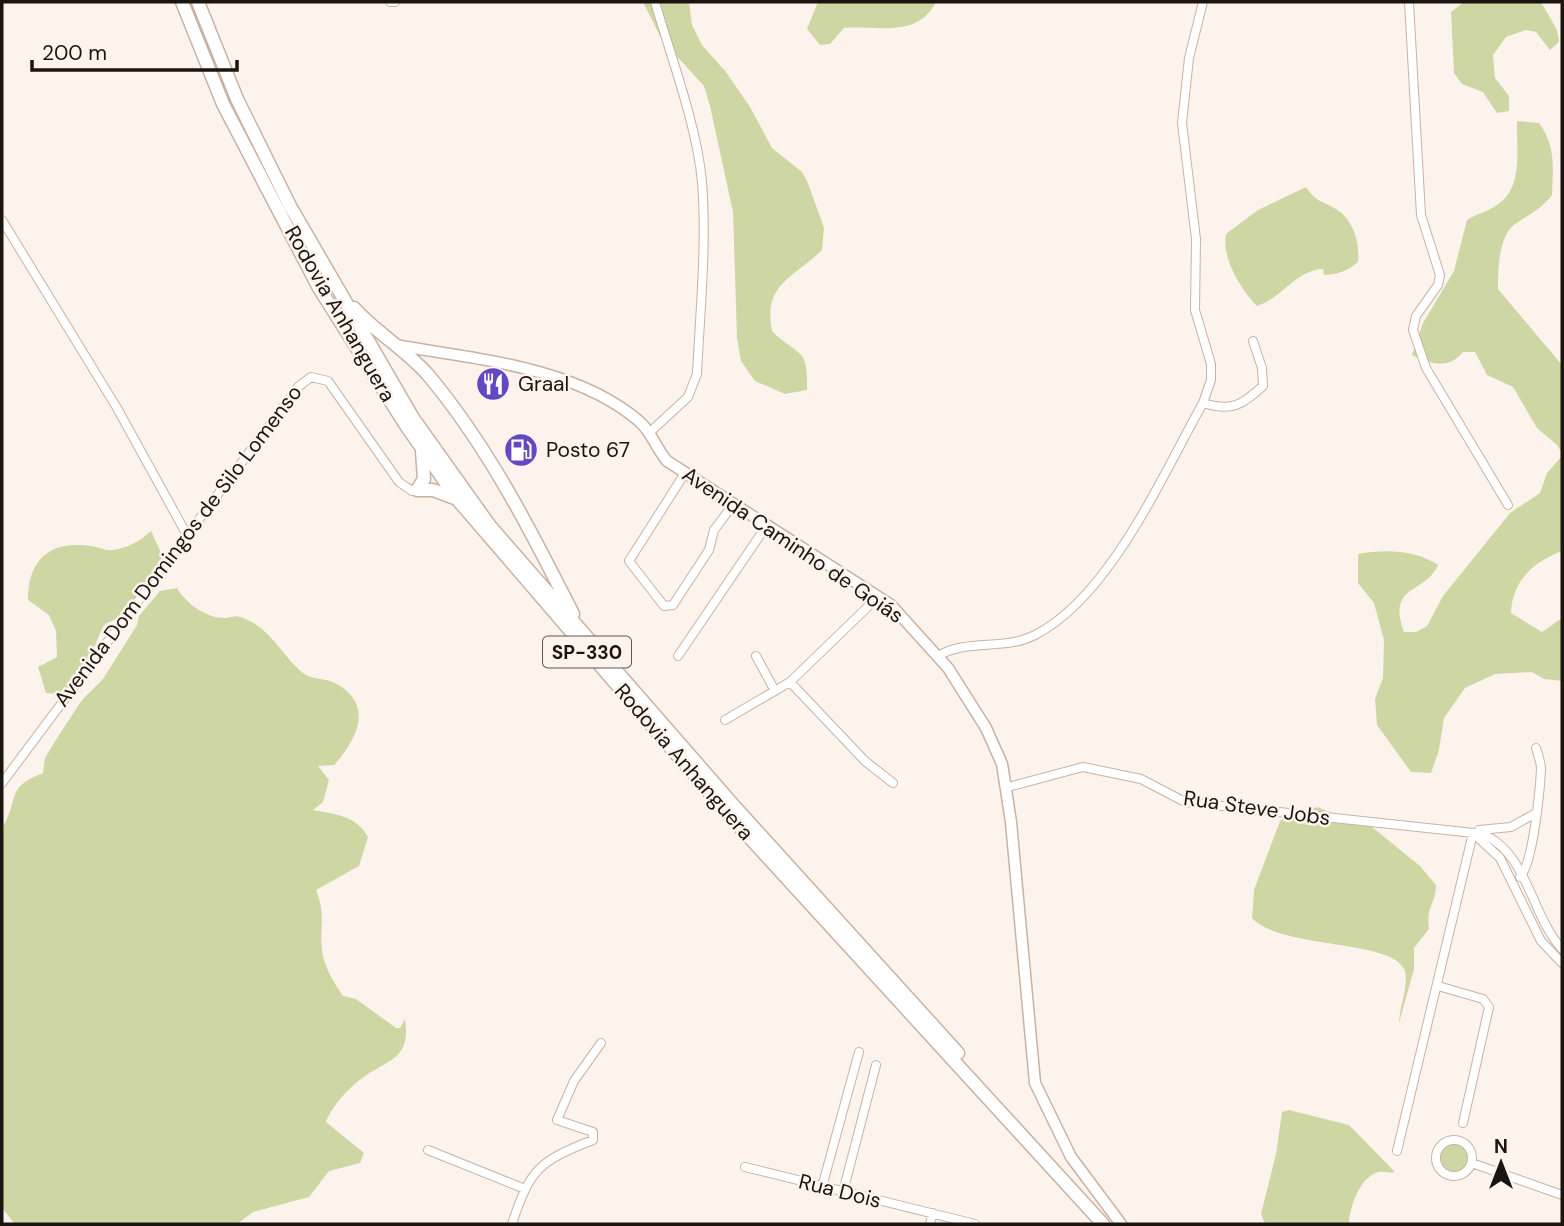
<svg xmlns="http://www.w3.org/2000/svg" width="1564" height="1226" viewBox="0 0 1564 1226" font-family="'DM Sans',sans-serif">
  <rect width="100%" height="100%" fill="#fdf3ed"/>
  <path fill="#ced7a3" d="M643 2H689L692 25 702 45 726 72 750 107 772 148 802 172 808 183 824 228 822 250C792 279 763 284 772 331 799 358 808 345 807 390L785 394 755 381 741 361 737 338 733 212 710 106 704 86 662 40Z
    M818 2H936C917 39 877 25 844 28L830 44 820 45 807 29Z
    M1464 2H1541L1557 30 1559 42 1550 50 1536 32 1526 30 1506 37 1493 55 1495 78 1509 96V111L1497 113 1483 92 1462 84 1454 73 1451 12Z
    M1517 121 1539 123C1556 145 1553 169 1552 195 1542 208 1532 213 1518 222 1498 233 1498 270 1498 289L1562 365V453L1557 445 1537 428 1513 387 1487 375 1475 352H1463C1448 370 1431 364 1412 355L1423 323 1454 271 1467 220C1477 213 1488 212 1497 205 1524 188 1516 149 1517 121Z
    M1306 187C1317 203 1321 200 1336 209 1354 220 1360 244 1358 262 1349 270 1337 275 1324 275L1323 269C1296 270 1281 299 1257 306 1242 291 1221 258 1226 234L1258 210Z
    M1562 456V551C1533 562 1512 581 1511 613L1542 632 1562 618V681L1544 679 1532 672 1495 674 1465 688 1444 718 1439 750 1431 773 1411 772 1377 725 1375 699 1383 678 1384 640 1374 603 1358 583V554C1385 549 1416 550 1438 565 1426 594 1386 584 1404 632H1416L1427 626 1443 596 1510 513 1540 493 1547 473Z
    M151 531 163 557C148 581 133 615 105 624 90 647 86 699 46 693L38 667 57 657 56 631 49 615 28 600C28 559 50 540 91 546 99 547 105 551 113 550 128 548 140 541 151 531Z
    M177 588C185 603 208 619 225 618 230 618 236 615 240 617 270 626 281 655 303 673 312 680 324 678 333 682 376 703 357 740 334 765L318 766 329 780 323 802 313 810C335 814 357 816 368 837L359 866 316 890C327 916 318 931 323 956 326 970 335 984 343 996L356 999 396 1028H400L405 1019C411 1058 390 1059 365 1076 350 1086 332 1106 326 1122L364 1153 360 1163 329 1171 309 1197 253 1212 237 1224H15L2 1208V828C20 800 4 788 43 773L45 758 57 738 82 700 103 679 137 625 139 616 160 591Z
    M1318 807 1344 819 1372 827 1420 866 1436 885C1436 904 1426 905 1429 929L1414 948V969L1399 1023C1399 1008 1410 982 1404 969 1390 939 1280 949 1252 918L1254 890 1280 821 1288 815Z
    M1289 1110 1349 1125 1395 1172C1389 1174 1385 1171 1379 1172 1360 1176 1349 1208 1349 1224H1265L1261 1214 1276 1154 1282 1112Z
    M1438 1158a16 16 0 1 1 32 0a16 16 0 1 1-32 0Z"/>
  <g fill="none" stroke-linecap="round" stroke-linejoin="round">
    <g stroke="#c9b2a3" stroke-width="10">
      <path id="minor" d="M390 2H395
        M1409 2 1421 215 1440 275 1438 285 1416 316 1413 330 1426 368 1508 505
        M2 220 117 408 187 535
        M1203 403C1233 412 1241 405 1263 386L1262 368 1253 341
        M650 432 688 397 697 374C700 311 707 245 702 182 697 126 671 57 655 2
        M685 473 629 561 664 606 673 605 709 550 714 530 733 505
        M678 656 767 525
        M756 656 775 691
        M938 656C968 638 1004 651 1035 635 1110 597 1163 474 1203 403L1211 380V364L1195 310 1196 239 1182 123 1189 58 1203 2
        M790 682 865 761 893 783
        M725 720 790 682 878 597
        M2 783 298 387 311 377 328 381 399 482 412 491 417 490
        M1008 787 1083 767 1141 779 1185 802 1483 834C1528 854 1531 915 1562 949
        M1479 830 1511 827 1536 813
        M1473 833 1500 858 1541 941 1562 963
        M1520 877C1533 864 1540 790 1541 769 1541 762 1538 755 1536 748
        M1438 986 1483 999 1489 1007 1463 1123
        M1436 1158a18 18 0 1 1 36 0a18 18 0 1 1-36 0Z
        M428 1150 525 1189
        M1397 1151 1473 833
        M1472 1163 1562 1195
        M745 1167 975 1224
        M822 1187 859 1052
        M843 1192 876 1065
        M512 1224C530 1169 539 1161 593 1140V1132L557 1120 574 1081 601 1043
        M930 1224 933 1213"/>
    </g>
    <g stroke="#c9b2a3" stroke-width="13">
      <path id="major" d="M395 345C475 359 577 367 640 422 652 433 656 448 667 461L891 605 948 668 986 728 1002 764 1011 822 1035 1083 1071 1157 1121 1224"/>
    </g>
    <g stroke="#c9b2a3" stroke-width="15">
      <path id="highway" d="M182 2 223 104 319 288 405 424 457 499 728 814 1103 1224
        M198 2 237 99 290 206 413 418 490 526 735 807 958 1053
        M354 308C376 333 407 350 429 376 489 448 531 531 573 614
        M417 490 424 479 422 451
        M417 490H433L457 499"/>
    </g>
    <use href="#minor" stroke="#fff" stroke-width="8"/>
    <use href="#major" stroke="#fff" stroke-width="10"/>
    <use href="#highway" stroke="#fff" stroke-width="12"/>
  </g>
  <defs>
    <g id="restaurant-disc" transform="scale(1.75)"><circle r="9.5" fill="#6448c1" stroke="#fdf3ed"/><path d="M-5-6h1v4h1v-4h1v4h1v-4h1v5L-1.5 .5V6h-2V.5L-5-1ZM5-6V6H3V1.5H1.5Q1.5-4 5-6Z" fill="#fff"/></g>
    <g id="fuel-disc" transform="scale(1.75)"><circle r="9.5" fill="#6448c1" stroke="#fdf3ed"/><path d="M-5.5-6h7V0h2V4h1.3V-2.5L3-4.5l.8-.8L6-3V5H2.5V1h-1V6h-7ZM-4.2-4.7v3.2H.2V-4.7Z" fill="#fff"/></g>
  </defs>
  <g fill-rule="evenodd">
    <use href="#restaurant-disc" x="493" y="384"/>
    <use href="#fuel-disc" x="521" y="450"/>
  </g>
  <g text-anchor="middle" stroke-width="5" stroke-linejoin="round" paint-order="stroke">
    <rect fill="#fdf3ed" stroke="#605752" stroke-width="2" x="543" y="636.5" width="88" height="31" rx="5"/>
    <g font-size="19" font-weight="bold" fill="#1c140f">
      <text x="587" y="659">SP-330</text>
    </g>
    <g font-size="21" fill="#1c140f" stroke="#fdf3ed">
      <text transform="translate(340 314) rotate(60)" y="7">Rodovia Anhanguera</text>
      <text transform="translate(793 545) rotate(34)" y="7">Avenida Caminho de Goiás</text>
      <text transform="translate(178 546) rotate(-53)" y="7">Avenida Dom Domingos de Silo Lomenso</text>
      <text transform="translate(684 762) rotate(49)" y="7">Rodovia Anhanguera</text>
      <text transform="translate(1257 808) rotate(8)" y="7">Rua Steve Jobs</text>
      <text transform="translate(840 1191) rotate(14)" y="7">Rua Dois</text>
    </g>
    <g font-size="21" fill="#1c140f" stroke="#fdf3ed" text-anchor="start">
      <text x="518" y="391">Graal</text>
      <text x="546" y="457">Posto 67</text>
    </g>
  </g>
  <rect width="1564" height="1226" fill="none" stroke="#1c140f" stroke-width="7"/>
  <g transform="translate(1501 1163)" stroke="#fdf3ed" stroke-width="5" paint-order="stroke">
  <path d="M0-5L12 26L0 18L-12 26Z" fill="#1c140f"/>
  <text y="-10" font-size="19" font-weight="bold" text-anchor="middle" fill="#1c140f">N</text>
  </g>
  <path d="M32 60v10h205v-10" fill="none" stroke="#1c140f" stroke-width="3.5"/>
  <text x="42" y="60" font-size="21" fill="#1c140f" stroke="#fdf3ed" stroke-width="5" paint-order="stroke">200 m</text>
</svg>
